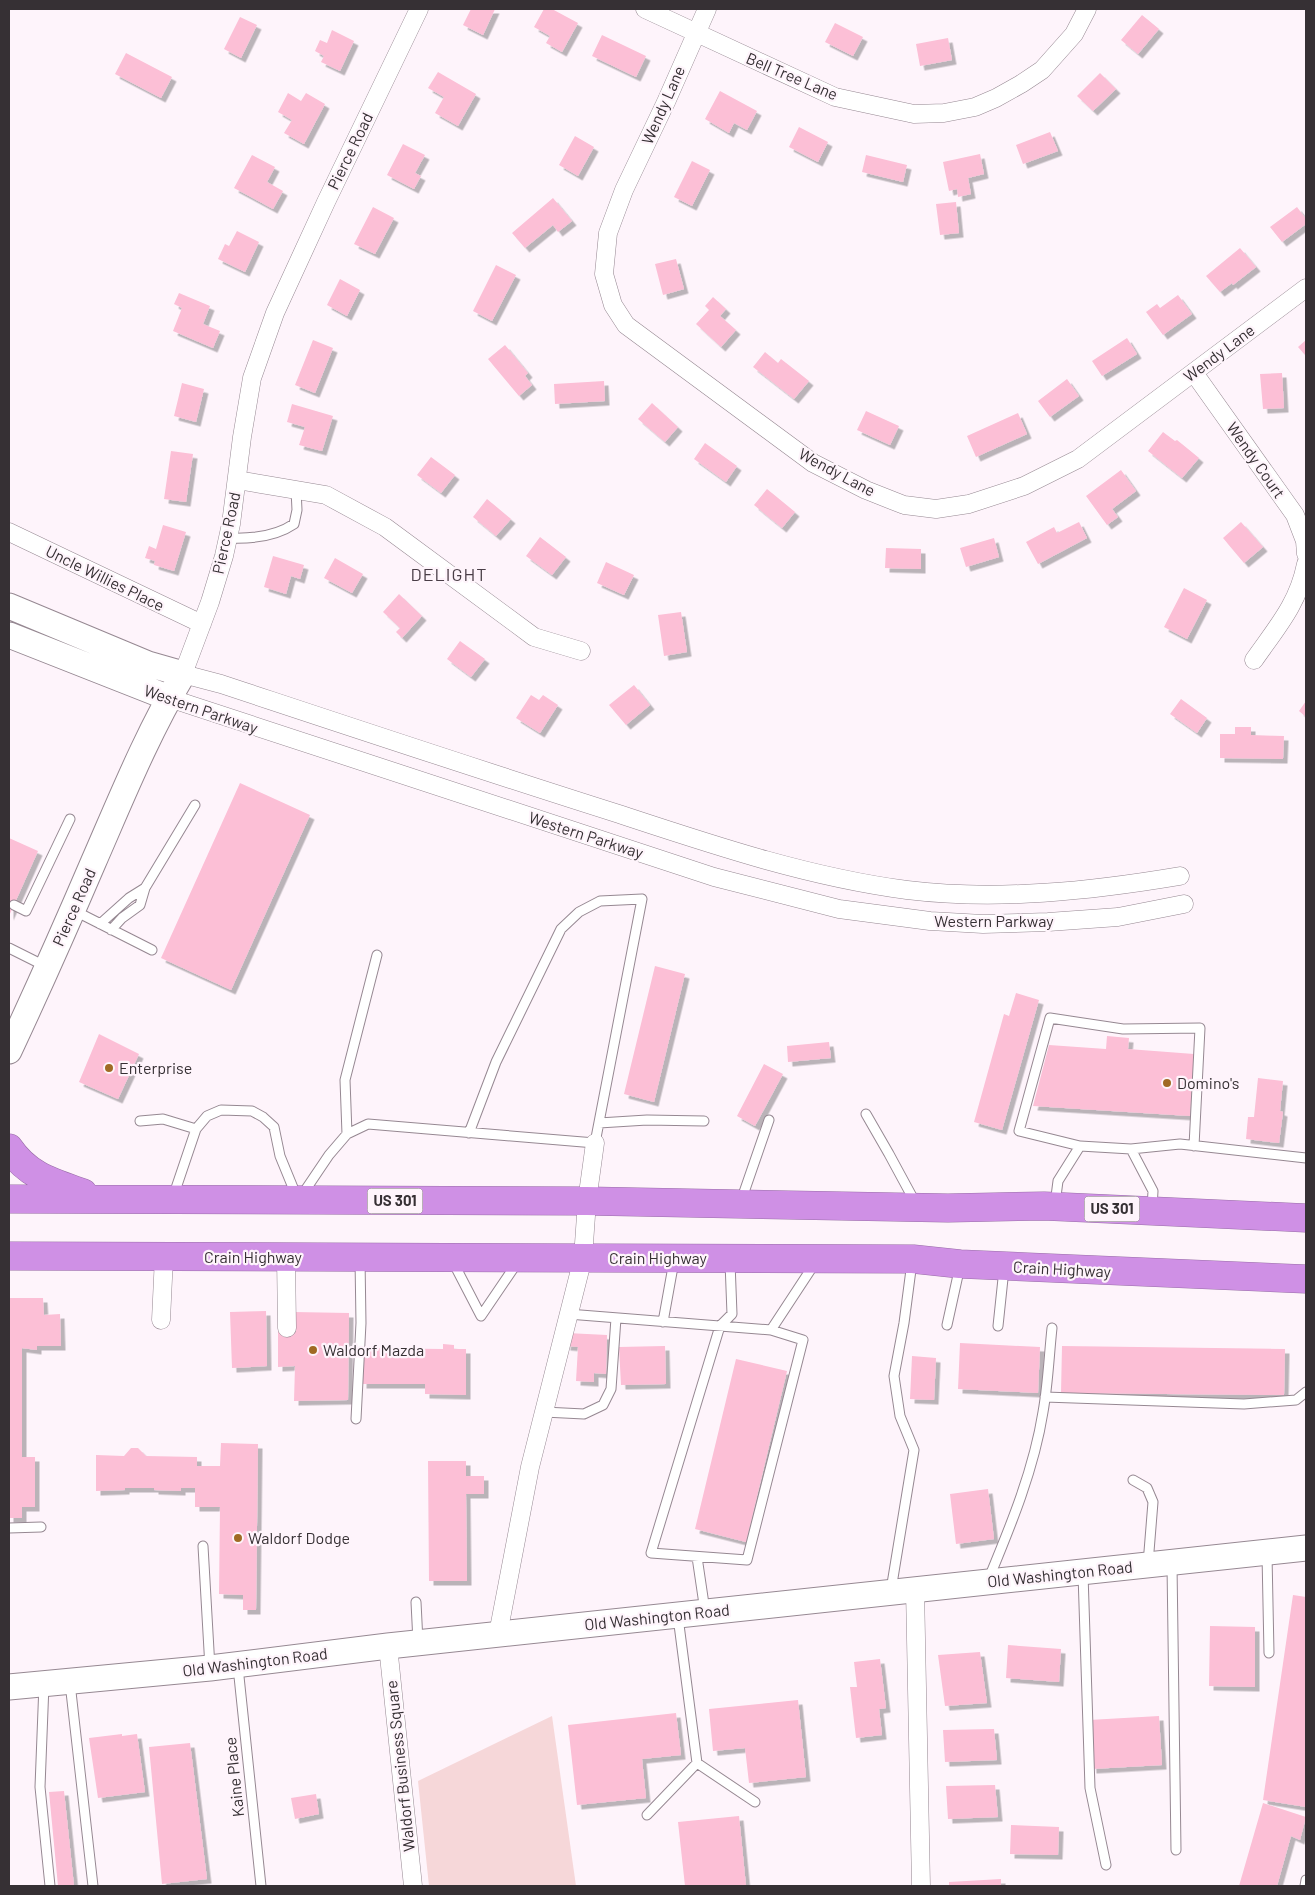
<svg xmlns="http://www.w3.org/2000/svg" width="1315" height="1895" viewBox="0 0 1315 1895" font-family="Barlow,sans-serif">
  <defs>
    <filter id="shadow"><feDropShadow dx="4.5" dy="4.5" stdDeviation="0" flood-color="#0004"/></filter>
  </defs>
  <rect width="100%" height="100%" fill="#fef4fb"/>
  <path fill="#f6d7d9" d="M552 1716 576 1886H429L418 1781Z"/>
  <path fill="#fcbfd6" filter="url(#shadow)" d="M471 9H495L483 35 463 25Z
    M544 9H552L578 23 562 52 546 43 550 36 534 27Z
    M1142 15 1159 29 1138 54 1121 40Z
    M240 17 257 25 241 58 224 49Z
    M835 23 863 37 853 56 825 42Z
    M332 30 354 41 340 71 321 62 324 56 315 51 320 40 327 43Z
    M602 35 646 56 636 77 592 56Z
    M948 38 952 60 920 66 916 44Z
    M126 53 172 77 161 98 115 74Z
    M438 72 476 94 458 126 435 113 444 97 428 88Z
    M1100 73 1116 89 1093 111 1077 96Z
    M720 91 757 111 747 130 734 123 729 133 705 119Z
    M288 93 301 101 306 93 325 104 304 144 284 133 292 120 278 112Z
    M799 127 828 142 818 162 789 147Z
    M1050 132 1058 151 1023 164 1016 145Z
    M575 136 594 147 578 176 559 165Z
    M403 144 425 155 415 173 421 176 414 189 387 175Z
    M980 154 984 174 968 178 971 194 958 197 957 189 949 191 943 162Z
    M252 155 275 167 267 182 283 191 273 209 234 188Z
    M866 155 907 165 903 182 862 172Z
    M692 161 710 170 692 206 674 197Z
    M553 198 572 221 558 232 553 225 525 248 512 233Z
    M956 202 959 233 940 235 936 204Z
    M373 207 394 218 375 254 354 244Z
    M1297 207 1306 219V224L1282 242 1270 227Z
    M237 231 259 242 245 272 218 259 225 244 229 246Z
    M1240 248 1256 267 1233 285 1232 283 1220 292 1206 276Z
    M676 259 684 289 663 295 655 264Z
    M496 265 516 275 492 321 473 311Z
    M340 279 360 290 347 316 327 305Z
    M179 293 210 306 203 324 220 331 213 348 173 331 182 308 174 304Z
    M1178 295 1192 314 1163 335 1146 312 1157 304 1160 308Z
    M713 297 726 309 720 316 736 330 721 347 696 324 709 310 705 306Z
    M1127 338 1137 354 1102 376 1092 361Z
    M313 340 333 348 315 393 295 385Z
    M1306 340V356L1298 347Z
    M505 345 528 373 525 376 532 385 519 396 488 359Z
    M765 352 778 363 781 359 809 381 794 399 753 367Z
    M1282 373 1284 408 1263 409 1260 374Z
    M1067 379 1079 396 1050 417 1038 401Z
    M604 381 605 401 555 404 554 384Z
    M182 383 204 389 196 422 174 416Z
    M652 403 678 427 665 442 638 419Z
    M292 404 333 416 322 451 299 445 305 427 287 422Z
    M866 411 899 426 890 445 857 430Z
    M1018 413 1027 434 976 457 967 436Z
    M1163 432 1175 441 1177 440 1199 458 1182 478 1148 451Z
    M705 443 737 466 726 482 694 459Z
    M171 451 193 454 186 502 164 499Z
    M431 457 455 475 441 493 417 475Z
    M1121 470 1136 491 1112 509 1118 517 1107 525 1086 496Z
    M767 489 795 512 782 528 754 505Z
    M487 499 511 519 496 536 473 517Z
    M1079 522 1087 538 1038 564 1026 542 1054 527 1057 533Z
    M1241 522 1263 547 1244 563 1223 538Z
    M163 525 186 532 174 571 154 565 155 561 145 558 149 546 156 549Z
    M540 537 566 557 552 575 526 556Z
    M994 538 999 557 966 567 960 548Z
    M886 548 921 549V569L885 568Z
    M273 556 304 565 300 579 291 576 286 594 264 587Z
    M335 558 363 574 352 593 324 578Z
    M606 562 634 575 624 595 597 583Z
    M1184 588 1207 600 1187 639 1164 627Z
    M399 594 422 616 402 638 396 632 400 628 383 612Z
    M681 612 687 652 664 656 658 615Z
    M460 641 485 659 471 677 447 659Z
    M634 685 650 705 626 725 609 705Z
    M531 695 539 700 543 695 558 705 540 733 516 718Z
    M1181 699 1207 718 1197 733 1170 714Z
    M1306 701V717L1299 711Z
    M1235 727H1251V735L1284 736 1283 759 1220 758V734H1235Z
    M240 783 310 815 231 990 161 958Z
    M9 838 38 851 9 916Z
    M655 966 685 974 654 1102 624 1094Z
    M1016 993 1039 1000 1002 1130 974 1122 1004 1014 1009 1016Z
    M99 1034 139 1054 118 1099 79 1082Z
    M1107 1036 1129 1038 1128 1049 1194 1054 1190 1116 1033 1106 1049 1045 1106 1049Z
    M829 1042 831 1058 788 1062 787 1046Z
    M764 1064 783 1074 755 1126 737 1116Z
    M1258 1078 1283 1081 1280 1111 1283 1112 1279 1143 1246 1139 1248 1117H1254Z
    M9 1298H43L44 1315 60 1314 61 1346H37V1350L22 1348V1457H35V1507H22V1518H9Z
    M266 1311 267 1366 232 1368 230 1312Z
    M294 1312 349 1313 348 1400 294 1401 295 1366 278 1367V1331L293 1333Z
    M567 1333 607 1335 606 1374 594 1373V1382L576 1381 578 1347 566 1346Z
    M960 1343 1040 1347 1038 1393 958 1389Z
    M443 1344 454 1345V1349H466V1395L425 1394V1384H362L363 1348 443 1349Z
    M665 1346 666 1384 621 1385 619 1347Z
    M1062 1346 1285 1349 1284 1395 1061 1393Z
    M912 1356 936 1358 934 1400 910 1399Z
    M736 1359 787 1371 746 1542 695 1529Z
    M221 1443 258 1444 256 1610H243V1595L219 1594 220 1507H195V1488H181V1491L154 1490V1488H125V1490L96 1491V1455L124 1456 131 1448H138L146 1456 197 1457V1466H220Z
    M428 1461H466V1476H484V1494H466L467 1581H429Z
    M988 1489 994 1539 956 1544 950 1494Z
    M1293 1595 1306 1597V1807L1263 1800Z
    M1210 1626 1255 1627V1687L1209 1686Z
    M1008 1645 1061 1649 1059 1682 1006 1678Z
    M980 1652 987 1703 945 1706 938 1655Z
    M880 1659 886 1708 879 1709 882 1735 856 1738 850 1687H857L854 1662Z
    M798 1700 806 1777 749 1783 745 1748 713 1751 709 1709Z
    M676 1713 681 1755 642 1759 646 1798 577 1805 568 1725Z
    M1159 1716 1162 1765 1092 1769 1089 1720Z
    M994 1729 997 1760 945 1762 943 1730Z
    M122 1734V1736L137 1734 145 1792 98 1798 89 1738Z
    M190 1743 207 1879 162 1884 149 1747Z
    M995 1785 998 1817 948 1819 946 1786Z
    M64 1791 74 1886H58L49 1792Z
    M316 1794 319 1814 295 1819 291 1798Z
    M1263 1803 1306 1817 1300 1840 1291 1836 1277 1886H1239Z
    M739 1816 746 1886H685L678 1822Z
    M1011 1825 1059 1827 1058 1855 1010 1854Z
    M1001 1879V1886H949V1882Z"/>
  <g fill="none" stroke-linecap="round" stroke-linejoin="round">
    <g stroke="#968892" stroke-width="11">
      <path id="lane" d="M228 538C250 539 275 537 294 524L297 510 296 490
        M14 905 26 911 70 819
        M73 910 152 950
        M100 924 129 898 145 888
        M111 930 122 918 140 905 145 888 195 805
        M9 948 45 966
        M866 1114 889 1154 915 1202
        M140 1121 163 1119 196 1129
        M599 1123 647 1120 704 1121
        M347 1134 345 1080 377 955
        M1080 1146 1019 1131 1050 1018 1123 1029 1200 1028 1194 1146
        M1131 1149 1153 1191 1152 1208
        M302 1195 329 1155 347 1134 368 1124 595 1143 642 899 600 901 579 912 561 929 496 1062 469 1133
        M173 1197 196 1129 207 1116 221 1110 252 1111 263 1117 274 1127 280 1156 296 1195
        M741 1201 769 1120
        M1055 1204 1058 1181 1080 1146 1131 1149 1180 1144 1306 1158
        M453 1262 481 1316 517 1263
        M568 1314 771 1330 803 1340 747 1560 651 1553 720 1326 732 1314 730 1262
        M663 1322 674 1261
        M947 1325 960 1266
        M998 1326 1004 1269
        M771 1330 815 1263
        M1045 1397 1244 1404 1296 1400 1306 1392
        M544 1412 584 1414 603 1405 611 1389 616 1318
        M356 1419 361 1323 360 1259
        M1133 1480 1147 1488 1153 1502 1148 1564
        M9 1528 41 1527
        M203 1546 210 1668
        M1267 1555 1269 1653
        M697 1557 705 1611
        M1172 1565 1176 1850
        M1083 1574 1090 1788 1106 1865
        M989 1578C1011 1525 1034 1469 1043 1412 1048 1384 1049 1356 1052 1328
        M891 1590 914 1450 900 1416 894 1376 904 1323 912 1262
        M416 1602 418 1642
        M678 1617 697 1763 755 1802
        M238 1667 261 1886
        M70 1683 93 1886
        M44 1684 40 1787 50 1886
        M647 1815 697 1763
        M1305 1886 1306 1880"/>
    </g>
    <g stroke="#968892" stroke-width="19">
      <path id="street" d="M419 9 326 202 275 313 252 378 242 437 231 524 224 556 210 602 183 674 221 684C354 728 486 772 619 814 713 845 808 877 907 890 997 901 1091 891 1180 876
        M645 9 835 97 914 114 944 113 975 107 996 98 1021 84 1042 70 1074 34 1087 9
        M707 9 666 102 624 190 608 233 604 274 613 305 626 325 813 463 866 490 904 505 936 509 969 504 1024 486 1078 459 1306 288
        M1194 373 1295 515 1305 541 1306 554
        M237 480 326 495 385 527 534 637 581 651
        M9 532 202 624
        M1254 660C1277 627 1298 604 1306 564
        M169 698 714 877 839 909 930 921 983 924 1048 922 1118 917 1184 904
        M286 1257 287 1328
        M161 1320 164 1257
        M915 1589 921 1886
        M498 1634 530 1467 583 1258 587 1201 595 1143
        M388 1646 413 1886"/>
    </g>
    <g stroke="#968892" stroke-width="27">
      <path id="secondary" d="M9 606 148 664 183 674C147 734 121 799 93 863 66 926 38 989 9 1051
        M9 635 169 698
        M9 1687 210 1668 388 1646 1306 1548"/>
    </g>
    <g stroke="#996ea7" stroke-width="29">
      <path id="highway" d="M9 1148C28 1176 52 1182 83 1193
        M9 1199 587 1201 948 1208 1044 1206 1306 1218
        M9 1256 913 1259 960 1264 1306 1279"/>
    </g>
    <use href="#lane" stroke="#fff" stroke-width="9"/>
    <use href="#street" stroke="#fff" stroke-width="18"/>
    <use href="#secondary" stroke="#fff" stroke-width="25"/>
    <use href="#highway" stroke="#cf90e5" stroke-width="28"/>
  </g>
  <g fill="#a06a24" stroke="#fef4fb" stroke-width="2">
    <circle cx="109" cy="1068" r="5"/>
    <circle cx="1167" cy="1083" r="5"/>
    <circle cx="313" cy="1350" r="5"/>
    <circle cx="238" cy="1538" r="5"/>
  </g>
  <g text-anchor="middle" stroke-width="4.5" stroke-linejoin="round" paint-order="stroke">
    <g fill="#fef4fb" stroke="#726b70" stroke-width="1">
      <rect x="367.5" y="1188.5" width="55" height="25" rx="4"/>
      <rect x="1084.5" y="1196.5" width="55" height="25" rx="4"/>
    </g>
    <g font-size="15" font-weight="bold" fill="#363034">
      <text x="395" y="1206">US 301</text>
      <text x="1112" y="1214">US 301</text>
    </g>
    <g font-size="16" fill="#363034" stroke="#fef4fb">
      <text transform="translate(792 76) rotate(23)" y="6">Bell Tree Lane</text>
      <text transform="translate(663 105) rotate(-66)" y="6">Wendy Lane</text>
      <text transform="translate(350 151) rotate(-64)" y="6">Pierce Road</text>
      <text transform="translate(1219 353) rotate(-37)" y="6">Wendy Lane</text>
      <text transform="translate(1256 460) rotate(55)" y="6">Wendy Court</text>
      <text transform="translate(837 472) rotate(28)" y="6">Wendy Lane</text>
      <text transform="translate(226 533) rotate(-78)" y="6">Pierce Road</text>
      <text transform="translate(105 578) rotate(26)" y="6">Uncle Willies Place</text>
      <text transform="translate(201 709) rotate(19)" y="6">Western Parkway</text>
      <text transform="translate(586 835) rotate(18)" y="6">Western Parkway</text>
      <text transform="translate(74 907) rotate(-66)" y="6">Pierce Road</text>
      <text x="994" y="927">Western Parkway</text>
      <text x="253" y="1263">Crain Highway</text>
      <text x="658" y="1264">Crain Highway</text>
      <text transform="translate(1062 1269) rotate(3)" y="6">Crain Highway</text>
      <text transform="translate(1060 1574) rotate(-6)" y="6">Old Washington Road</text>
      <text transform="translate(657 1617) rotate(-6)" y="6">Old Washington Road</text>
      <text transform="translate(255 1662) rotate(-7)" y="6">Old Washington Road</text>
      <text transform="translate(400 1766) rotate(-96)" y="6">Waldorf Business Square</text>
      <text transform="translate(234 1777) rotate(-96)" y="6">Kaine Place</text>
    </g>
    <g font-size="16" fill="#363034" stroke="#fef4fb" text-anchor="start">
      <text x="119" y="1074">Enterprise</text>
      <text x="1177" y="1089">Domino's</text>
      <text x="323" y="1356">Waldorf Mazda</text>
      <text x="248" y="1544">Waldorf Dodge</text>
    </g>
    <g font-size="18" letter-spacing="1" fill="#493d46" stroke="#fef4fb">
      <text x="449" y="581">DELIGHT</text>
    </g>
  </g>
  <rect width="1315" height="1895" fill="none" stroke="#363034" stroke-width="20"/>
</svg>
